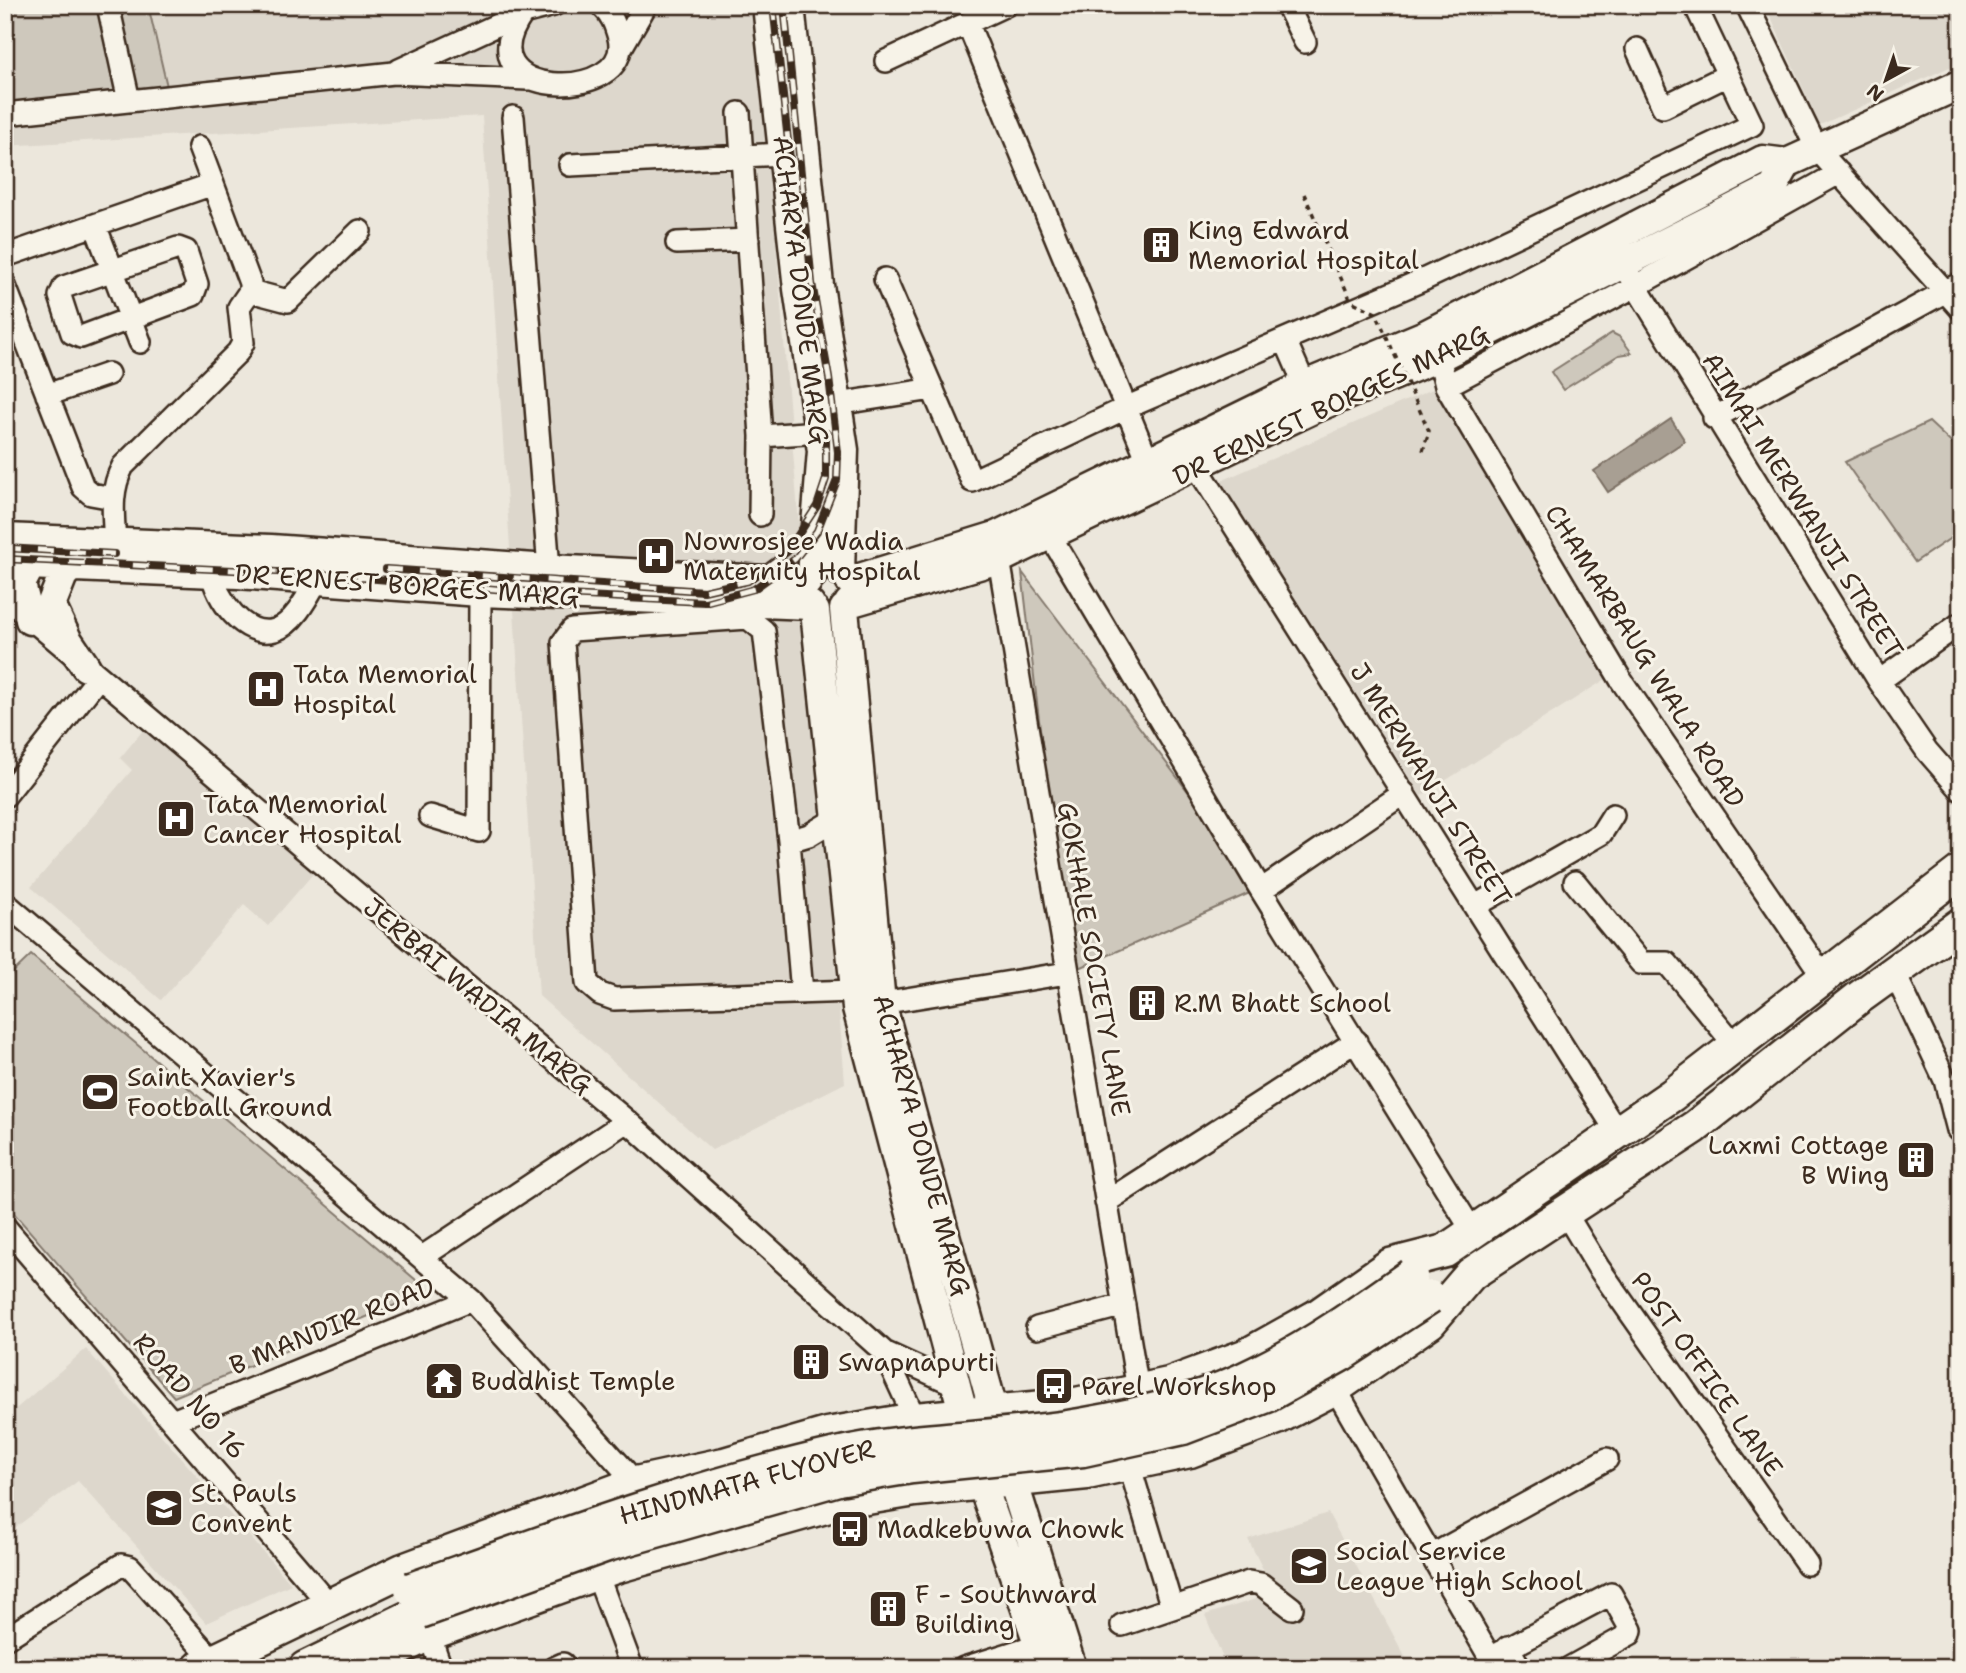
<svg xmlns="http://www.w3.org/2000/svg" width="1966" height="1673" viewBox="0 0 1966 1673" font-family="'Shantell Sans',sans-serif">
  <rect width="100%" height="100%" fill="#ece7dc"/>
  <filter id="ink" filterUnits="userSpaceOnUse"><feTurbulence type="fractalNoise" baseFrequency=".0143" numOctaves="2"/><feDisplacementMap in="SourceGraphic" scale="14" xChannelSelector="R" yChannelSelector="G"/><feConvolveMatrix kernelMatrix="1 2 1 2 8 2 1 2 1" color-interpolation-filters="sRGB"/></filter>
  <g filter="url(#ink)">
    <path fill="#ddd7cc" d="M5 5H754L758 26 845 1083 712 1150 539 996 482 116 5 146Z
      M1765 5H1961V62L1820 125Z
      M1435 388 1606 679 1421 796 1221 481Z
      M150 722 318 868 268 926 244 905 161 1000 31 887 132 770 120 758Z
      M86 1349 291 1584 206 1623 78 1481 5 1535V1418Z
      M1328 1513 1411 1668H1227L1205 1615 1275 1593 1248 1539Z"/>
    <path fill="#cec8bc" stroke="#84796d" stroke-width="2" d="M5 5H148L169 95 5 103Z
      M1612 333 1620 337 1632 353 1619 355 1563 390 1551 372Z
      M1929 422 1961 452V531L1915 562 1845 462Z
      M1022 572 1261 888 1068 973Z
      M31 955 429 1291 174 1397 5 1203V980Z"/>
    <path fill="#a89f93" stroke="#7c7064" stroke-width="2" d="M1671 419 1685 441 1608 492 1594 471Z"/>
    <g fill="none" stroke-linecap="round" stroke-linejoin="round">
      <g stroke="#3b2a1e" stroke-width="26">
        <path id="minor" d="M108 5 129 101
          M554 5 523 13C459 103 635 103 619 38 615 24 612 15 601 5
          M1287 5 1305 42
          M1747 5 1817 149 1961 309
          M968 24 1148 461
          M621 48 646 5
          M1637 49 1663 107 1728 75
          M886 61 1006 5
          M399 70 523 13
          M739 113 761 436 820 432
          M5 114 394 73 527 79
          M513 117 549 569
          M570 165 783 154
          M95 225 140 342
          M677 243 748 240
          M178 248 186 251 197 284 193 295 81 337 72 333 60 296 64 287Z
          M1616 254 1879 681 1927 751 1961 790
          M5 256 213 184
          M885 279 972 481 1128 407 1425 279 1752 125 1695 5
          M5 286 83 487 91 494 113 498
          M250 291 288 301 360 231
          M1285 340 1310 397
          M1432 346 1439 357 1446 386 1621 680 1823 976
          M1446 386 1634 287 1839 173
          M47 395 108 374
          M837 404 933 389
          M1714 418 1961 283
          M1197 467 1617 1132
          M760 515 761 436
          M1042 522 1261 890 1473 1232
          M115 541C113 514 110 490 123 466L238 352 243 343 239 307 250 291V283L199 147
          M997 547 1138 1390
          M212 572C215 598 245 639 275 630 294 624 308 596 317 580
          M5 597 627 1121 884 1352 956 1385
          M1879 681 1961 623
          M5 796 99 677
          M430 816 479 831 480 592
          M789 841 764 631 748 618 572 630 563 642 587 983 600 994 614 999 855 991
          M1575 882 1641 963H1667L1735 1045
          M1261 890 1404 793
          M5 903 471 1300 636 1483
          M1475 906 1601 834 1613 815
          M1952 930 1961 949
          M1894 972 1945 1080 1958 1130
          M802 993 789 841 809 835 837 818
          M869 1005 1067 973
          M1106 1202 1356 1041
          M1566 1214 1598 1267 1807 1564
          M5 1227 329 1604
          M422 1257 627 1121
          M1037 1328 1124 1305
          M884 1352 915 1419 916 1432
          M1335 1388 1496 1668
          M175 1420 471 1300
          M1129 1464 1172 1608
          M1431 1556 1607 1459
          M597 1574 632 1668
          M1122 1625 1249 1582 1261 1584 1292 1608
          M429 1634 441 1668
          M5 1639 121 1565 130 1567 212 1659
          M1508 1647 1520 1668
          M1490 1658 1611 1594 1631 1630 1630 1634 1569 1668
          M554 1668 563 1664
          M964 1668 1050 1641"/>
      </g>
      <g stroke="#3b2a1e" stroke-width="33">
        <path id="major" d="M767 5 798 289 822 451 812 575
          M790 5 819 285 844 450 840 571
          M5 538 271 549 549 569 807 582
          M81 557 63 575 51 605 67 639 86 667
          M5 564 238 574 480 592 810 605
          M850 581 996 536 1305 385 1425 335 1763 160 1787 163 1961 84
          M849 603 999 559 1315 408 1439 357 1773 188 1787 163
          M844 609 881 1003 1013 1481 1072 1668
          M815 611 857 1008 982 1484 1047 1668
          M30 620 21 584 38 551"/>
      </g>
      <g stroke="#3b2a1e" stroke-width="37">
        <path id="highway" d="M199 1668 403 1570 636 1483 724 1464 827 1434 915 1419 1076 1404 1169 1384 1247 1355 1317 1316 1390 1265 1445 1251 1672 1095 1961 871
          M305 1668 420 1612
          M360 1668 429 1634 615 1567 843 1502 915 1490 1087 1473 1190 1451 1277 1418 1335 1388 1430 1322 1471 1274 1695 1127 1857 999 1961 924"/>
      </g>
      <use href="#minor" stroke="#f7f3e8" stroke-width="21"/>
      <use href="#major" stroke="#f7f3e8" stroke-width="28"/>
      <use href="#highway" stroke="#f7f3e8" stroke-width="32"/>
      <g stroke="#3b2a1e" stroke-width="8">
        <path id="rail" d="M773 5 790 159
          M5 548 114 554
          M5 559 318 574 566 595 705 602 754 589 795 559 817 531 837 480 838 452 829 378 812 283 784 5
          M386 569 704 591 748 581 787 552 817 506 826 479V433"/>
      </g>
      <use href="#rail" stroke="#f7f3e8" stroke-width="5" stroke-dasharray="16" stroke-linecap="butt"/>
      <g stroke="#3b2a1e" stroke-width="37" stroke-linecap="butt">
        <path id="highway-bridge" d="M411 1589C549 1540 688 1488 832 1455 913 1436 998 1439 1080 1425 1140 1415 1204 1400 1258 1372 1313 1345 1362 1310 1411 1275
          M420 1612 607 1545 838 1479 912 1467 1083 1450 1183 1428 1267 1396 1341 1355 1430 1297"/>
      </g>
      <path stroke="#3b2a1e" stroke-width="3.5" stroke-dasharray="5 5" stroke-linecap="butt" d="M1304 194 1351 301 1376 313 1429 431 1423 451"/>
      <use href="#highway-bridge" stroke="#f7f3e8" stroke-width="32"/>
    </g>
  </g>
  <defs>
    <g id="building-square" transform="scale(2.0125)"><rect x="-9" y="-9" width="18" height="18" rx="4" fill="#3b2a1e" stroke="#f7f3e8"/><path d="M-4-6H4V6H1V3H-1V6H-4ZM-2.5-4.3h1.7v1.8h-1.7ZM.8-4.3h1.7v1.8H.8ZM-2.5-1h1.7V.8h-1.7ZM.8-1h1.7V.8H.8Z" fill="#fff"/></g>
    <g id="hospital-square" transform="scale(2.0125)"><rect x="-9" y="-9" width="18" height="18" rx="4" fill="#3b2a1e" stroke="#f7f3e8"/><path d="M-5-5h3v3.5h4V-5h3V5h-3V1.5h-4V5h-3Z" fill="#fff"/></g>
    <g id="stadium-square" transform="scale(2.0125)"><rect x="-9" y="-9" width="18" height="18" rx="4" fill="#3b2a1e" stroke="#f7f3e8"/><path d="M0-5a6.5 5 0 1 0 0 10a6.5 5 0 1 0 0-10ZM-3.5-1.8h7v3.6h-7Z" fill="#fff"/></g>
    <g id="temple-square" transform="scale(2.0125)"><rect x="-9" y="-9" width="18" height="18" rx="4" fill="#3b2a1e" stroke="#f7f3e8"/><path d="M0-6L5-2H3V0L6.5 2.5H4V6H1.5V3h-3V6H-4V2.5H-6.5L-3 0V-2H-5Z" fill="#fff"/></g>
    <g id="bus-square" transform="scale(2.0125)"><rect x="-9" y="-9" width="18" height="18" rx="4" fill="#3b2a1e" stroke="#f7f3e8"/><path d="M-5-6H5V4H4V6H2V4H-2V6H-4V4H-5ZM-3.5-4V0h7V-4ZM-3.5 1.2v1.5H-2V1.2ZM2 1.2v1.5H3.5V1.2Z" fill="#fff"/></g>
    <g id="school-square" transform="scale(2.0125)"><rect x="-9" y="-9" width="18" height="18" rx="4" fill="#3b2a1e" stroke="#f7f3e8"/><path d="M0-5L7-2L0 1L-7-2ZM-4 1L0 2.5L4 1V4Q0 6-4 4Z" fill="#fff"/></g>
  </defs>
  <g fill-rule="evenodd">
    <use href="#building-square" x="1161" y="245"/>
    <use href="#hospital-square" x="656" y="556"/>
    <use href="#hospital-square" x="266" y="689"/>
    <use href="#hospital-square" x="176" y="819"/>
    <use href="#building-square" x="1147" y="1003"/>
    <use href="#stadium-square" x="100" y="1092"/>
    <use href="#building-square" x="1916" y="1160"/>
    <use href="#building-square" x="811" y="1362"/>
    <use href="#temple-square" x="444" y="1381"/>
    <use href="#bus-square" x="1054" y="1386"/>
    <use href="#school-square" x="164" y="1508"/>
    <use href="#bus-square" x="850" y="1529"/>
    <use href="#school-square" x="1309" y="1566"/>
    <use href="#building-square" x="888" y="1609"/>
  </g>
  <g text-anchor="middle" stroke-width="6" stroke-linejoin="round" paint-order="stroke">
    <g font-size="26" fill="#3b2a1e" stroke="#f7f3e8" text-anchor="start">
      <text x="1188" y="239">King Edward<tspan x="1188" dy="30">Memorial Hospital</tspan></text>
      <text x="683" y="550">Nowrosjee Wadia<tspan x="683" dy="30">Maternity Hospital</tspan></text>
      <text x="293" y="683">Tata Memorial<tspan x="293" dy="30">Hospital</tspan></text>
      <text x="203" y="813">Tata Memorial<tspan x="203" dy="30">Cancer Hospital</tspan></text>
      <text x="1174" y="1012">R.M Bhatt School</text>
      <text x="127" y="1086">Saint Xavier's<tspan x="127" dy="30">Football Ground</tspan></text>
      <text x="1889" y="1154" text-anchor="end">Laxmi Cottage<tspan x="1889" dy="30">B Wing</tspan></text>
      <text x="838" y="1371">Swapnapurti</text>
      <text x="471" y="1390">Buddhist Temple</text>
      <text x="1081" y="1395">Parel Workshop</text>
      <text x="191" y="1502">St. Pauls<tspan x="191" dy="30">Convent</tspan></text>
      <text x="877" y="1538">Madkebuwa Chowk</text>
      <text x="1336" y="1560">Social Service<tspan x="1336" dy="30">League High School</tspan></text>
      <text x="915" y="1603">F - Southward<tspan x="915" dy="30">Building</tspan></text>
    </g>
    <g font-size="26" fill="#3b2a1e" stroke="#f7f3e8">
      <text transform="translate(801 290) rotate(83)" y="9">ACHARYA DONDE MARG</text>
      <text transform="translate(1331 405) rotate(-25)" y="9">DR ERNEST BORGES MARG</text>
      <text transform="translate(1803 505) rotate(58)" y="9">AIMAI MERWANJI STREET</text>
      <text transform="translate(407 585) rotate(4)" y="9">DR ERNEST BORGES MARG</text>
      <text transform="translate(1645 656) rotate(58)" y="9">CHAMARBAUG WALA ROAD</text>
      <text transform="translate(1431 784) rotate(58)" y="9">J MERWANJI STREET</text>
      <text transform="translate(1094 959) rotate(80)" y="9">GOKHALE SOCIETY LANE</text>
      <text transform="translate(478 996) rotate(40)" y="9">JERBAI WADIA MARG</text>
      <text transform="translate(922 1145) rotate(75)" y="9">ACHARYA DONDE MARG</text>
      <text transform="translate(332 1326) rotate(-22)" y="9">B MANDIR ROAD</text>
      <text transform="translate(1707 1374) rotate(55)" y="9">POST OFFICE LANE</text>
      <text transform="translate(190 1396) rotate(49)" y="9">ROAD NO 16</text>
      <text transform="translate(747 1482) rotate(-15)" y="9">HINDMATA FLYOVER</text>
    </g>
  </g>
  <rect width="1966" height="1673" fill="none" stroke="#f7f3e8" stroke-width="28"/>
  <rect x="14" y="14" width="1938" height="1645" fill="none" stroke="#3b2a1e" stroke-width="2.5" filter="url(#ink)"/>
  <g transform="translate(1886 80) rotate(220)" stroke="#f7f3e8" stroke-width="5" paint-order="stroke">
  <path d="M0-5L12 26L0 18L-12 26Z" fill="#3b2a1e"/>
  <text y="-10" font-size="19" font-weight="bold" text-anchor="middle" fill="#3b2a1e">N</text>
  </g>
</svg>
